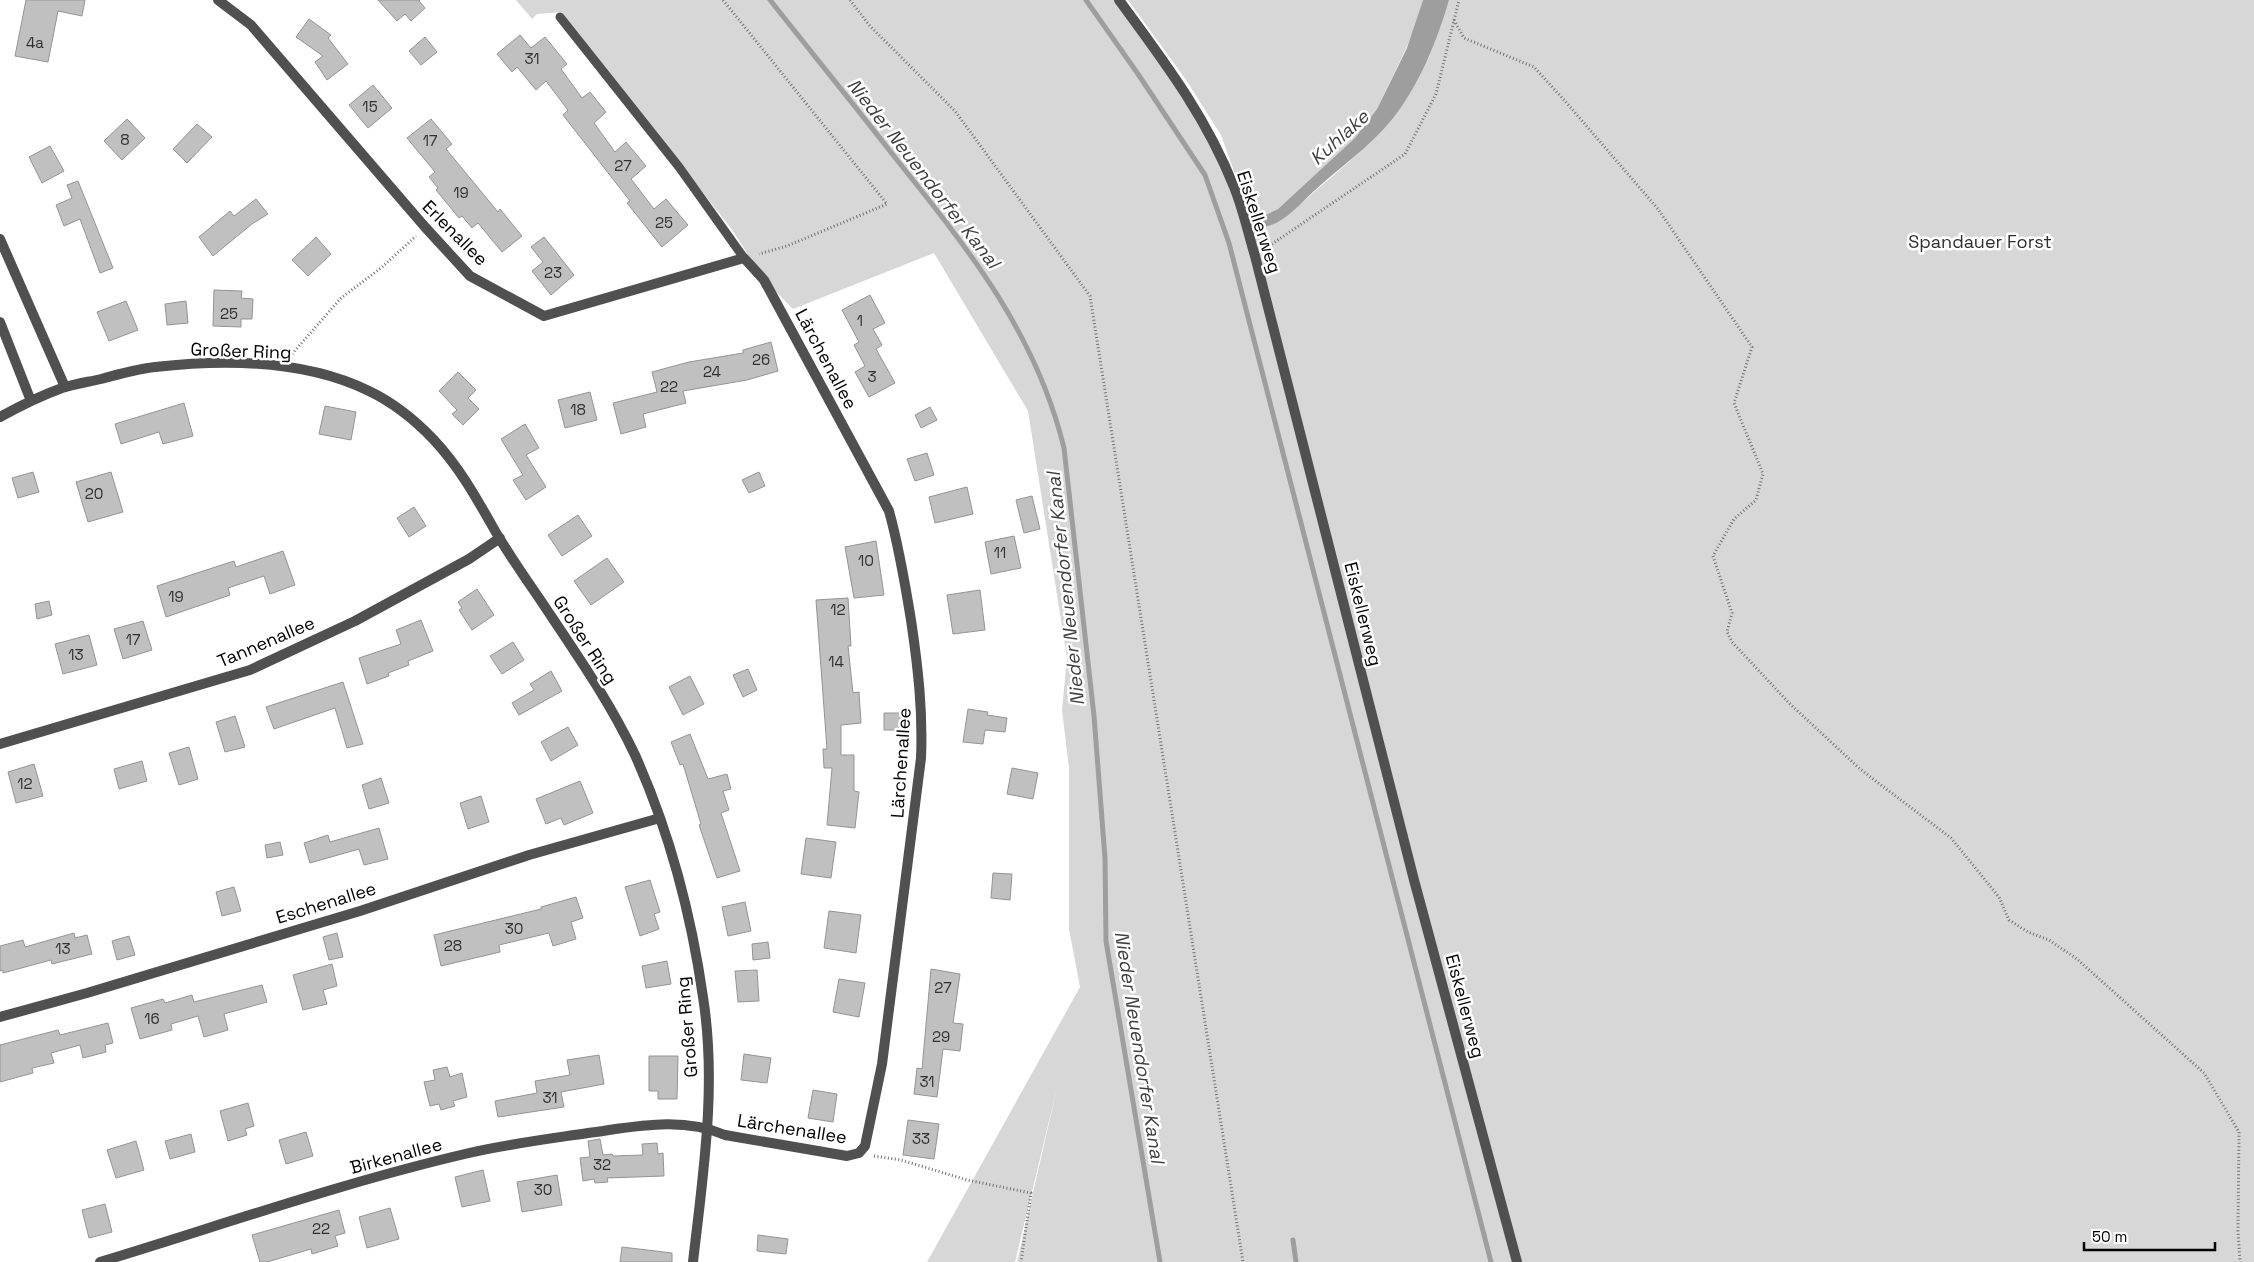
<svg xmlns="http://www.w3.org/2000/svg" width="2254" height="1262" viewBox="0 0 2254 1262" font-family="'Space Grotesk',sans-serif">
  <rect width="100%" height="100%" fill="#fff"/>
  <path fill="#d7d7d7" d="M516 0H1114L1178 88 1211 141 1247 208 1221 135 1186 80 1128 0H1423L1412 36 1377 109 1355 139 1278 209 1254 221 1290 213 1350 161 1394 116 1429 57 1449 0H2254V1262H1017L1058 1084 1015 1262H927L1080 987 1069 929V768L1062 710 1067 658 1028 411 934 253 793 309 764 280 733 231 562 12 537 14 532 19Z"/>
  <path fill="#9e9e9e" d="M1423 0H1449C1437 41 1420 83 1394 117 1371 146 1340 167 1313 192 1298 206 1278 230 1256 227L1253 221 1278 209 1355 138 1377 109 1407 48Z"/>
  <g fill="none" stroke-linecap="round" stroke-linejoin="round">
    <path stroke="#9e9e9e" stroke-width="5" d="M770 0C812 53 855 106 897 160 969 250 1036 333 1064 448L1094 716 1105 858 1106 941 1160 1262
      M1086 0 1138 74 1205 175 1229 243 1491 1262
      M1293 1240 1296 1262"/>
  </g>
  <path fill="#c0c0c0" stroke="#949494" d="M26 0H85L82 16 58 11 48 62 15 56Z
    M378 0H420L419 1 425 8 411 21 405 14 397 21Z
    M309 19 331 35 328 38 348 64 327 80 315 62 323 56 296 37Z
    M520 35 531 48 545 37 567 64 561 69 582 98 590 92 606 112 594 123 615 152 626 142 646 166 631 179 654 209 666 199 688 225 662 247 627 203 630 201 563 115 568 110 546 81 536 90 517 67 512 72 497 54Z
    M425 37 437 52 421 65 409 51Z
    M373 85 392 108 368 128 349 105Z
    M127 119 145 138 122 160 104 141Z
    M431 119 452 144 446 149 498 212 500 209 522 236 502 252 478 223 472 228 462 216 459 218 436 190 438 188 429 177 435 172 407 138Z
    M197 124 212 137 187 163 173 149Z
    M50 146 64 171 42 183 29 157Z
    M78 181 113 268 100 273 80 219 64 226 56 205 72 198 67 185Z
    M256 199 268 214 252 224 213 256 199 237 230 211 234 216Z
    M316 237 331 254 308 276 292 260Z
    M544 237 574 275 551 295 532 271 543 262 531 247Z
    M214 290 242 291 241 298 253 299 252 319H241V327L213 326Z
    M870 295 885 323 873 329 882 345 876 349 895 383 869 397 855 372 865 366 854 345 859 342 842 310Z
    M126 301 138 330 109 341 97 312Z
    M186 301 188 323 167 325 165 304Z
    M771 342 778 371 747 380 683 391 686 403 643 414 646 427 621 434 613 403 657 392 652 372 689 362 743 353V350Z
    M458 372 476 390 468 398 479 409 463 425 452 414 457 410 439 391Z
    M590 392 597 420 565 428 558 400Z
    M184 403 193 436 163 444 159 432 121 444 115 424Z
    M325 406 356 412 351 440 319 434Z
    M930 407 937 420 921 428 915 415Z
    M525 424 539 448 526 455 546 487 526 500 513 480 523 475 501 439Z
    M927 453 934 475 915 481 907 459Z
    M33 472 39 492 18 498 12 478Z
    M111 472 123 512 88 522 76 482Z
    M759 472 765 486 749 493 742 480Z
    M967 487 973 514 935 523 929 497Z
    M1032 496 1040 529 1024 533 1016 500Z
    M414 507 426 526 409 537 397 518Z
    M578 515 592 536 562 556 548 535Z
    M1014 536 1021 568 991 574 985 542Z
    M876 541 884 595 854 598 845 547Z
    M283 551 295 585 270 594 264 576 228 588 230 595 166 617 157 586 234 561 236 567Z
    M607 558 624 582 591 605 574 581Z
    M477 589 494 615 472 630 459 610 462 608 458 602Z
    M980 590 985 630 953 634 947 595Z
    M848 598 851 646H848L853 693 859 692 861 723 841 725V755H854V791L859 792 855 828 827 825 832 768H824L823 749H827L816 600Z
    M49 601 52 615 37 619 35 604Z
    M421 620 433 651 408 661 409 665 388 673 389 676 367 684 359 658 401 644 396 630Z
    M143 621 152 650 123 659 114 629Z
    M89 635 97 665 63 674 55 644Z
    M513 642 524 660 502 674 490 656Z
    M748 669 757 690 743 697 733 675Z
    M551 671 562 691 519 715 512 703 534 690 530 684Z
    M690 676 704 704 683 715 669 687Z
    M343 682 363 744 347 748 335 708 274 729 266 707Z
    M968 709 988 712 987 715 1007 718 1005 732 985 730 983 744 963 742Z
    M884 713H901L902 730H884Z
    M235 716 245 747 225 752 216 722Z
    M568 727 578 745 551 761 541 742Z
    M690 734 708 779 727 774 731 789 723 791 729 810 721 813 740 871 717 878 699 825 701 824 683 764 680 765 671 742Z
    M189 747 198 779 179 785 169 753Z
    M142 761 147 781 119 789 114 769Z
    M34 764 43 796 16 803 8 772Z
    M1012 768 1038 773 1033 799 1007 794Z
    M381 778 389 803 369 809 362 785Z
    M580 781 593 813 564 825 561 818 546 824 536 799Z
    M481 796 489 822 468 829 460 803Z
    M379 828 388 859 364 865 359 849 310 863 304 843 328 835 330 842Z
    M806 838 836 842 831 878 801 874Z
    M280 842 283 855 267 858 265 845Z
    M993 873 1012 874 1010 900 991 898Z
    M650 880 660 912 654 914 659 929 640 936 625 887Z
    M234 887 241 911 222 916 216 892Z
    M576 897 583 918 571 922 576 939 553 946 549 933 499 945 500 952 441 966 434 935 541 909V907Z
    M745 902 751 931 728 936 722 907Z
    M829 911 861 915 856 953 824 948Z
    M74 933 75 938 87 935 92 954 52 964 51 960 3 973V970L0 971V946L23 940 25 947Z
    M337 933 343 957 329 960 323 937Z
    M129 936 135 955 117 960 112 941Z
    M768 942 770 958 753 960 752 944Z
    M667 961 671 984 646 988 642 966Z
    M332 964 337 986 323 990 327 1004 303 1010 293 975Z
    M931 969 960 974 953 1023 963 1024 960 1051 943 1049 937 1097 914 1094 917 1068 922 1069Z
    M757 970 759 1001 738 1002 735 971Z
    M839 979 865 983 859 1017 833 1012Z
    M262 985 267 1002 224 1014 228 1030 204 1037 198 1016 171 1024 172 1030 140 1039 131 1008 163 999 165 1003 192 995 194 1002Z
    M108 1023 113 1043 105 1045 106 1052 83 1058 80 1045 51 1053 54 1063 32 1068 33 1073 0 1082V1045L58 1030 60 1035Z
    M744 1054 771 1058 767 1083 741 1080Z
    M599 1055 604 1084 561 1092 564 1107 498 1117 495 1101 537 1093 535 1081 570 1075 567 1060Z
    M649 1056H678L677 1099H658V1091H649Z
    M447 1067 450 1077 462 1073 467 1097 453 1101 455 1106 441 1110 439 1104 430 1106 424 1082 435 1080 433 1070Z
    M813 1090 837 1094 833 1122 808 1118Z
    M248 1103 254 1126 245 1129 247 1135 228 1141 220 1111Z
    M908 1120 939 1124 934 1159 903 1155Z
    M306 1132 313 1156 286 1164 279 1140Z
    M191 1134 195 1152 170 1159 165 1141Z
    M600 1139 603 1155 612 1154 613 1156 643 1155 642 1144 657 1143 658 1154 663 1153 664 1176 607 1178 608 1182 595 1183 594 1179 583 1181 580 1158 590 1157 588 1141Z
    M136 1141 144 1170 116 1178 107 1150Z
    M483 1170 490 1201 462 1207 455 1177Z
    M557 1175 562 1205 522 1212 517 1182Z
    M105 1204 112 1232 89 1238 82 1210Z
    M390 1208 399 1239 367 1248 359 1217Z
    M339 1210 345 1233 335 1236 338 1246 312 1254 311 1249 267 1262H260L252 1235Z
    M758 1235 788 1239 786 1254 757 1251Z
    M622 1247 672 1253V1262H620Z"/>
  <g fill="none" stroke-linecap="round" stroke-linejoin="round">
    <path stroke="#727272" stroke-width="3" stroke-dasharray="1 2.5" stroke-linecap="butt" d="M723 0 887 204 787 246 759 254
      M850 0 870 26 955 111 1090 296 1243 1262
      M1454 20 1464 38 1534 67 1565 101 1658 209 1752 347 1734 403 1763 474 1756 500 1734 519 1713 556 1732 613 1727 632 1732 642 1789 703 1860 769 1951 838 1999 897 2009 920 2028 932 2049 940 2077 959 2204 1073 2239 1132 2238 1231 2240 1262
      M1266 248 1405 154 1436 94 1459 0
      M292 354 341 298 381 268 416 236
      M874 1156 901 1160 967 1180 1031 1193 1021 1262"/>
    <path stroke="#505050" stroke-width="9" d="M560 17 679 167 744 258"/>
    <path stroke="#505050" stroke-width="10" d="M1119 0C1163 60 1206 116 1234 187 1243 209 1248 233 1255 256L1414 880 1517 1262
      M0 239 65 387
      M0 322 31 401
      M0 417C20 406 40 396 62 388 74 384 88 382 101 379 119 374 137 369 155 367 225 359 304 359 369 391 392 402 416 421 434 440 461 469 478 501 498 536 511 557 525 578 539 598 573 649 609 700 635 755 670 833 691 913 703 997 717 1086 703 1174 693 1262
      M0 744 250 670 355 621 469 559 500 538
      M0 1017 87 993 360 911 529 855 660 818
      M100 1262C222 1225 344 1182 469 1153 508 1144 548 1139 588 1133 634 1127 681 1116 725 1135L847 1156 859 1153 865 1146 882 1064 921 758C923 711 918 667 911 620 905 583 899 547 889 511L764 280 744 258 544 316 470 276 425 227 251 25 218 0"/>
  </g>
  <g text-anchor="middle" stroke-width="5" stroke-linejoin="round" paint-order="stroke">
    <g font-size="15" fill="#303030">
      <text x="35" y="48">4a</text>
      <text x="532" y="64">31</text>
      <text x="370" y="112">15</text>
      <text x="125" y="145">8</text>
      <text x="430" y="146">17</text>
      <text x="623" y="171">27</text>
      <text x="461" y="198">19</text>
      <text x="664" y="228">25</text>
      <text x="553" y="278">23</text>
      <text x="229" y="319">25</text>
      <text x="860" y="326">1</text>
      <text x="761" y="365">26</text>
      <text x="712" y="377">24</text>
      <text x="872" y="382">3</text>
      <text x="669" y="392">22</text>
      <text x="578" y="415">18</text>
      <text x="94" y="499">20</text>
      <text x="1000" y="558">11</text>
      <text x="866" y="566">10</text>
      <text x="176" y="602">19</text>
      <text x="838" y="615">12</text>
      <text x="133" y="645">17</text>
      <text x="76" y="660">13</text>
      <text x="836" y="667">14</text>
      <text x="25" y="789">12</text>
      <text x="514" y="934">30</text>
      <text x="453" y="951">28</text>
      <text x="63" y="954">13</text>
      <text x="943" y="993">27</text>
      <text x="152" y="1024">16</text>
      <text x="941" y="1042">29</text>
      <text x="927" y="1087">31</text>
      <text x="550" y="1103">31</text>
      <text x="921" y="1144">33</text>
      <text x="602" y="1170">32</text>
      <text x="543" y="1195">30</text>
      <text x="321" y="1234">22</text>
    </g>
    <g font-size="18" fill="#000" stroke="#fff">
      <text transform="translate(1259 222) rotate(72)" y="6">Eiskellerweg</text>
      <text transform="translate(455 233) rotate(45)" y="6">Erlenallee</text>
      <text transform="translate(241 351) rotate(2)" y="6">Großer Ring</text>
      <text transform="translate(826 359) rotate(62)" y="6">Lärchenallee</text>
      <text transform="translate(1363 614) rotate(76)" y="6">Eiskellerweg</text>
      <text transform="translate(585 640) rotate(57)" y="6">Großer Ring</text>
      <text transform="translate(266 642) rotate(-23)" y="6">Tannenallee</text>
      <text transform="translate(901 763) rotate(-86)" y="6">Lärchenallee</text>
      <text transform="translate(326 903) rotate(-17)" y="6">Eschenallee</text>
      <text transform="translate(1465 1006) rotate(75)" y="6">Eiskellerweg</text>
      <text transform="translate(687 1027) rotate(-95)" y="6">Großer Ring</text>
      <text transform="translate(792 1129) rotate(9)" y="6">Lärchenallee</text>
      <text transform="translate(396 1156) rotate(-15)" y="6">Birkenallee</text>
    </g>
    <g font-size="18" fill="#2e2e2e" stroke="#fff">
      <text x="1980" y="248">Spandauer Forst</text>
    </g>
    <g font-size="19" font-style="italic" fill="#3f3f3f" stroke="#fff">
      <text transform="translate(1339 137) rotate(-42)" y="7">Kuhlake</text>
      <text transform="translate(924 173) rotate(52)" y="7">Nieder Neuendorfer Kanal</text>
      <text transform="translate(1065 589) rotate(-96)" y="7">Nieder Neuendorfer Kanal</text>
      <text transform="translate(1140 1047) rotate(81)" y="7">Nieder Neuendorfer Kanal</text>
    </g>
  </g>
  <path d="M2084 1242v8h131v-8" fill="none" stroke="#000000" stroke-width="2.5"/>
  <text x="2092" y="1242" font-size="15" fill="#000000" stroke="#ffffff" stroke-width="4" paint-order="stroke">50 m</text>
</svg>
